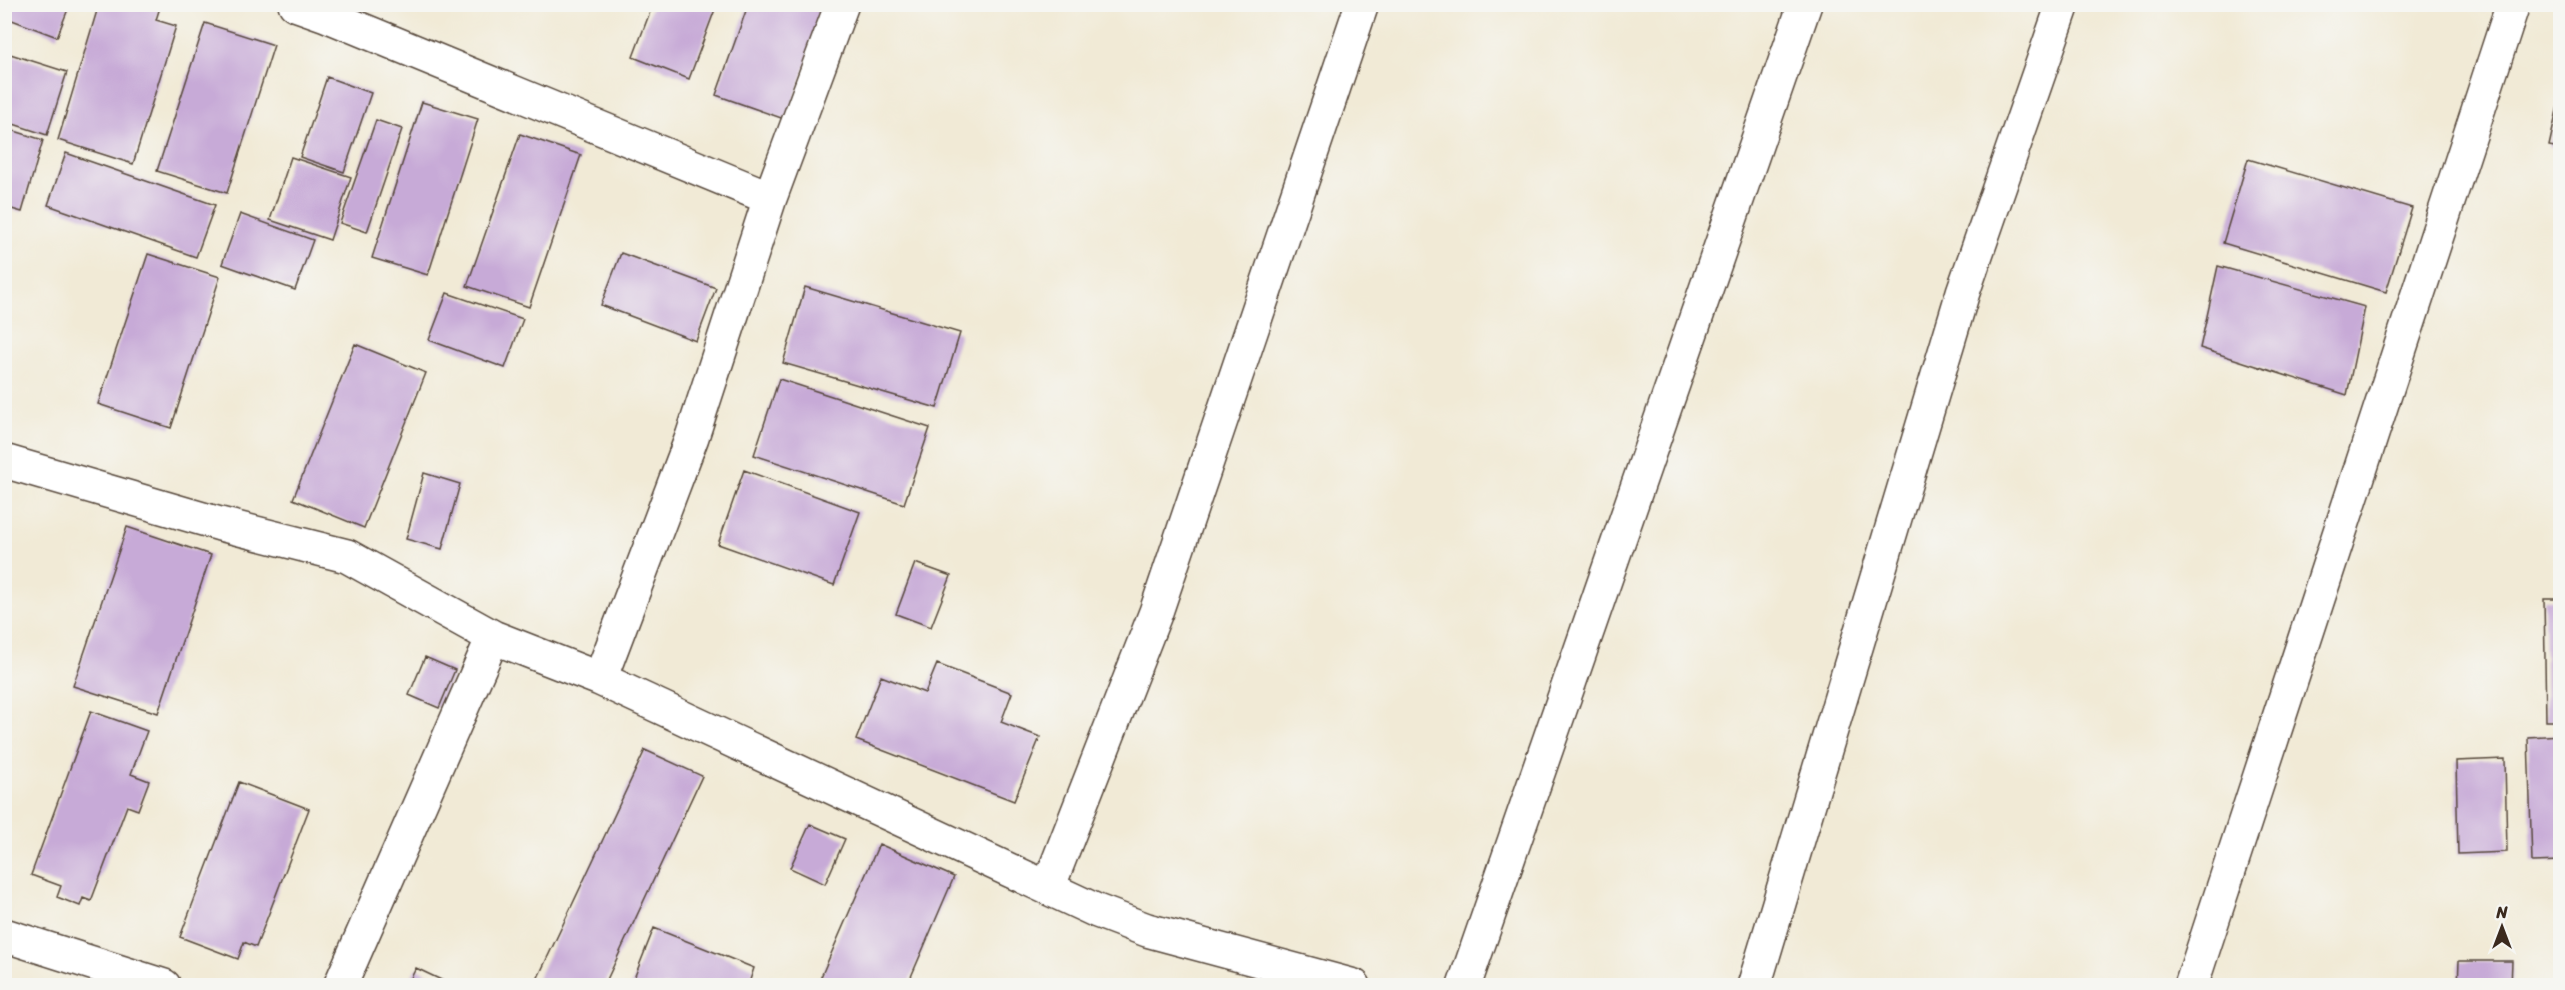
<svg xmlns="http://www.w3.org/2000/svg" width="2565" height="990" viewBox="0 0 2565 990" font-family="Sriracha,sans-serif">
  <rect width="100%" height="100%" fill="#f6f6f2"/>
  <filter id="ink" filterUnits="userSpaceOnUse"><feTurbulence type="fractalNoise" baseFrequency=".0167" numOctaves="2"/><feDisplacementMap in="SourceGraphic" scale="12" xChannelSelector="R" yChannelSelector="G"/><feConvolveMatrix kernelMatrix="1 2 1 2 8 2 1 2 1" color-interpolation-filters="sRGB"/></filter>
  <filter id="wash" filterUnits="userSpaceOnUse"><feTurbulence type="fractalNoise" baseFrequency=".008" numOctaves="4" result="noise"/><feDisplacementMap in="SourceGraphic" scale="24" xChannelSelector="R" yChannelSelector="G"/><feGaussianBlur stdDeviation="1.35" result="paint"/><feColorMatrix in="noise" values="0 0 0 0 0 0 0 0 0 0 0 0 0 0 0 0 0 1.4 0 .05"/><feComposite in="paint" operator="in"/></filter>
  <g filter="url(#wash)">
    <rect width="100%" height="100%" fill="#f1ead6"/>
    <g id="blocks">
      <path fill="#c7aad7" d="M4 4H70L57 37 4 17Z
        M99 4H161L156 20 176 26 133 164 58 140Z
        M653 4H717L689 79 633 57Z
        M748 5H827L787 120 716 95Z
        M205 23 274 45 227 193 157 171Z
        M4 52 67 72 47 135 4 121Z
        M327 77 371 93 344 172 300 157Z
        M2560 97V148L2549 146Z
        M422 102 478 119 428 275 372 258Z
        M376 120 402 129 367 232 340 223Z
        M5 128 43 140 22 212 5 207Z
        M520 134 581 155 529 307 467 286Z
        M66 153 215 205 196 257 48 205Z
        M291 157 351 177 330 240 270 220Z
        M2248 159 2412 208 2386 292 2223 243Z
        M240 214 313 240 295 290 222 264Z
        M621 253 716 288 696 341 601 305Z
        M148 254 220 277 171 428 98 404Z
        M2218 266 2365 307 2347 395 2200 348Z
        M805 287 960 333 937 408 783 363Z
        M447 293 523 319 505 368 429 340Z
        M355 344 426 373 364 528 293 499Z
        M779 379 930 428 904 504 754 455Z
        M744 470 860 512 834 585 718 544Z
        M424 473 460 484 442 549 406 539Z
        M127 527 211 555 158 713 73 686Z
        M915 563 951 576 931 627 896 614Z
        M2544 599H2560V721H2546Z
        M425 657 455 670 439 708 409 695Z
        M937 664 1012 693 1001 722 1040 737 1014 801 856 740 881 676 925 693Z
        M91 711 147 731 131 774 149 781 138 810 127 806 91 901 83 898 80 906 57 897 61 886 31 875Z
        M2560 735V861L2532 862 2528 737Z
        M645 750 702 776 604 986H534Z
        M2505 759 2507 852 2458 854 2456 761Z
        M239 782 309 809 256 947 244 942 238 959 180 937Z
        M810 824 845 839 825 884 790 868Z
        M879 844 954 877 907 986H817Z
        M654 928 754 968 748 986H631Z
        M2459 961H2512L2511 986H2458Z
        M416 968 454 986H407Z"/>
    </g>
  </g>
  <g filter="url(#ink)">
    <use href="#blocks" fill-opacity="0" stroke="#56473a" stroke-width="1.5"/>
    <g fill="none" stroke-linecap="round" stroke-linejoin="round">
      <g stroke="#56473a" stroke-width="36">
        <path id="minor" d="M295 4 326 15 770 198
          M842 4 770 198 692 437 600 679 1097 911 1147 930 1354 986
          M4 461 220 524 347 556 493 637 600 679
          M1048 888 1156 612 1362 4
          M4 935 164 986
          M340 986 493 637
          M1464 986 1805 4
          M1754 986 1963 292 2063 4
          M2191 986 2513 4"/>
      </g>
      <use href="#minor" stroke="#fff" stroke-width="33"/>
    </g>
  </g>
  <rect width="2565" height="990" fill="none" stroke="#f6f6f2" stroke-width="24"/>
  <g transform="translate(2502 927)" stroke="#f6f6f2" stroke-width="4.5" paint-order="stroke">
  <path d="M0-4.5L10 22L0 15L-10 22Z" fill="#3b2a1e"/>
  <text y="-9" font-size="16" font-weight="bold" text-anchor="middle" fill="#3b2a1e">N</text>
  </g>
</svg>
